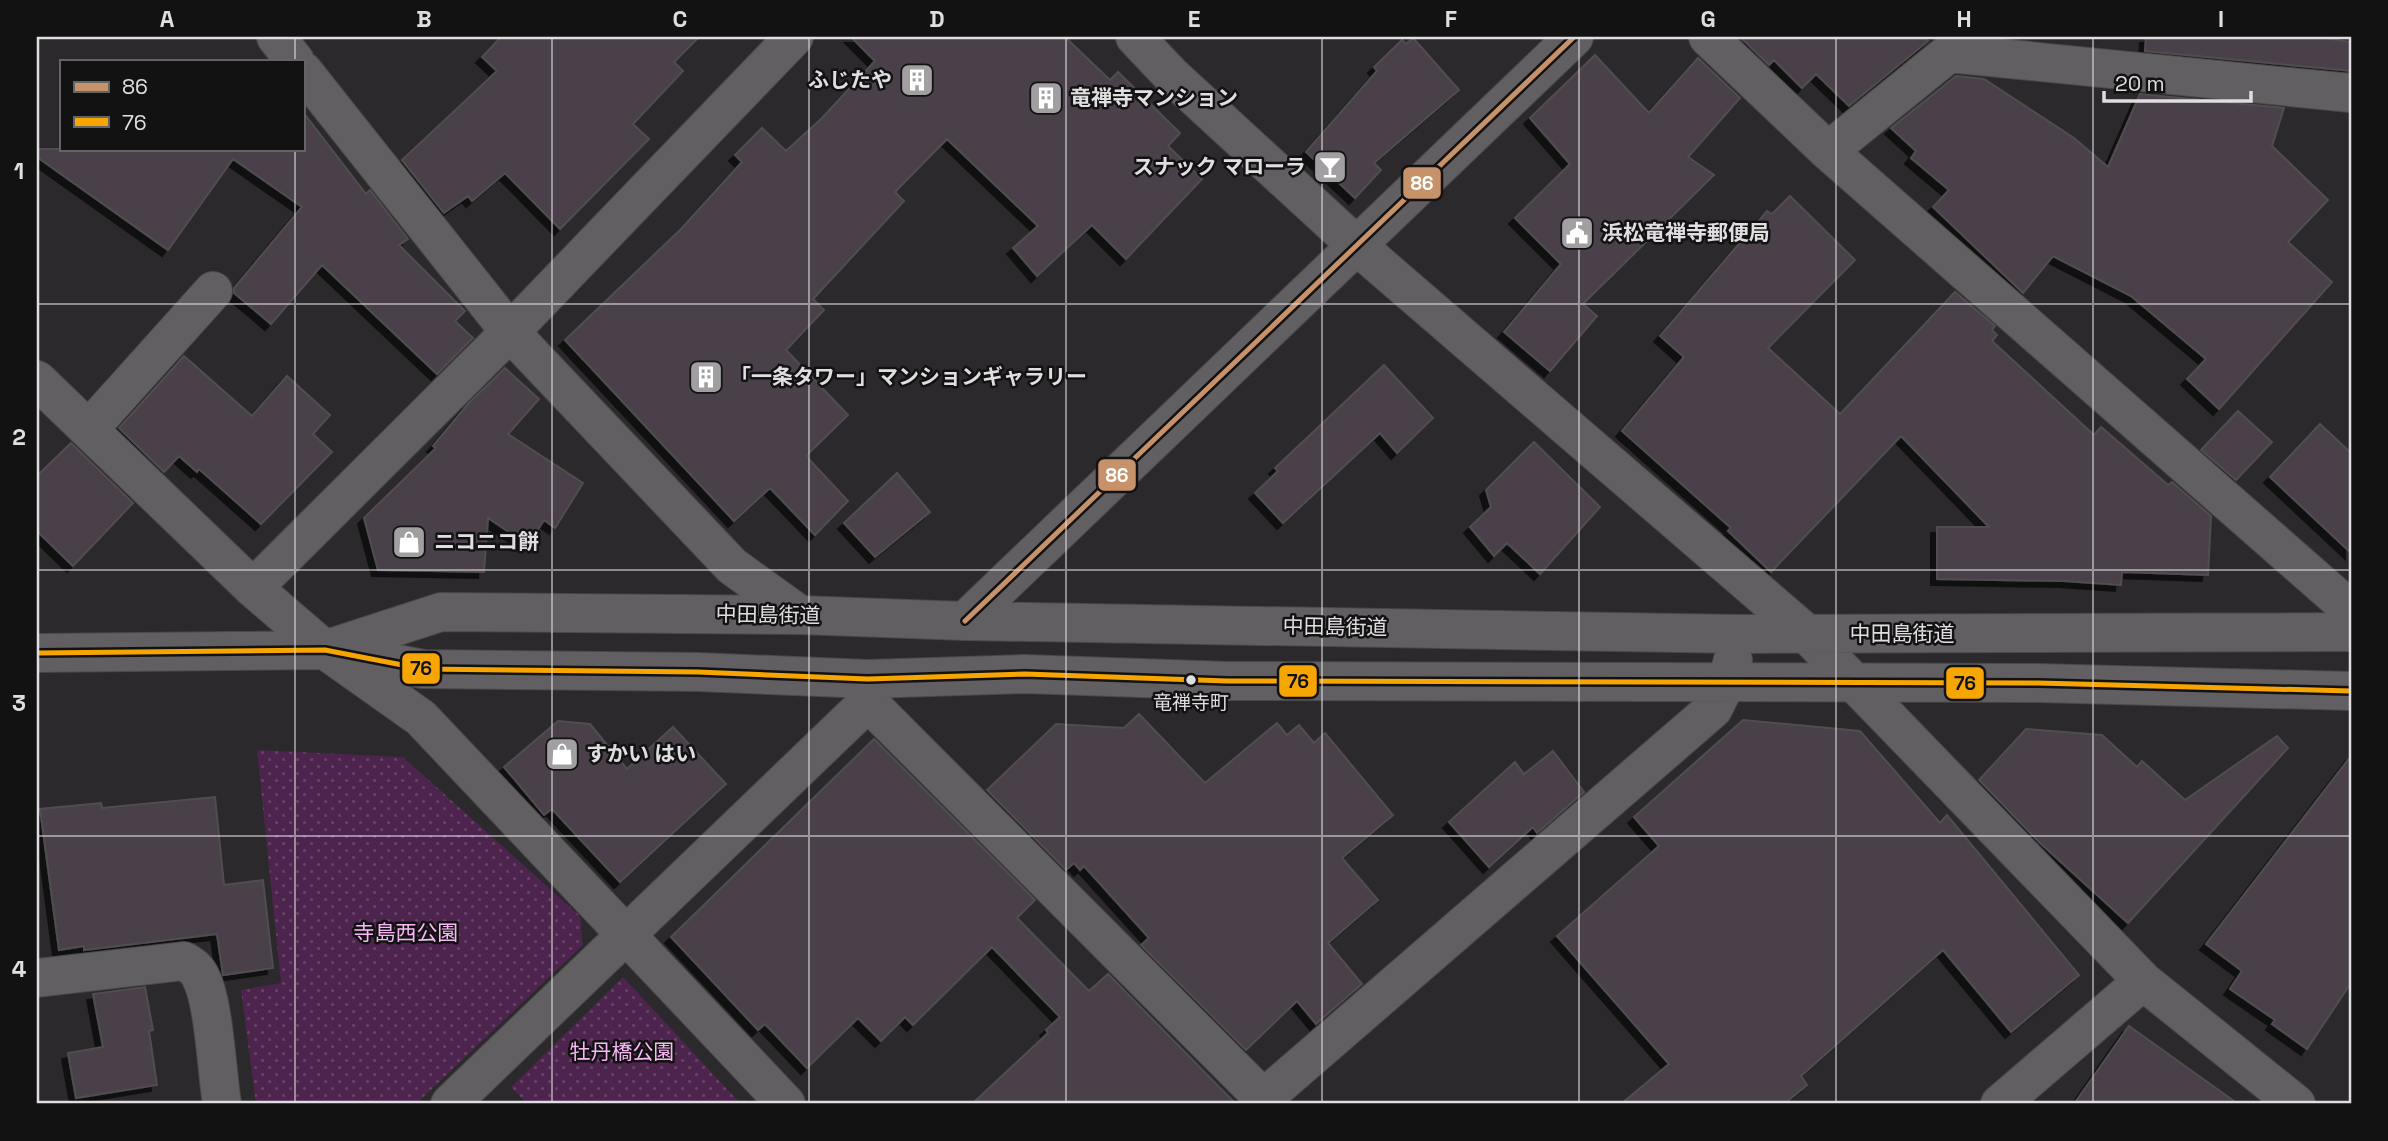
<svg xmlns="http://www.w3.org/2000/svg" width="2388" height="1141" viewBox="0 0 2388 1141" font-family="'Space Grotesk','Noto Sans JP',sans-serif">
  <defs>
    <pattern id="grass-dots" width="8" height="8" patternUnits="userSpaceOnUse" patternTransform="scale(1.75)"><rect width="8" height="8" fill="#4d244d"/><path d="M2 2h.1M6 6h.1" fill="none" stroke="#664366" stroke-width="1.8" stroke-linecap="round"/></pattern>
    <filter id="shadow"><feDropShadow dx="-6" dy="6" stdDeviation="0" flood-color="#0009"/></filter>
  </defs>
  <rect width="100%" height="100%" fill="#2b292b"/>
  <path fill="url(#grass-dots)" d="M257 750 403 757 580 916 583 945 416 1104H256L241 990 281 983Z
    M623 977 741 1104H527L511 1087Z"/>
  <path fill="#4a3f4a" stroke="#504e50" stroke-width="2" filter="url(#shadow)" d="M501 37H699L674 62 683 71 633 124 649 139 560 229 505 173 472 201 468 196 444 213 402 160 497 71 482 57Z
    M851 37H1065L1110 80 1118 72 1180 133 1168 146 1202 179 1126 259 1092 225 1037 276 1013 248 1038 226 947 139 895 192 904 201 813 299 824 310 786 350 848 415 806 456 848 501 815 535 770 488 734 521 565 340 681 229 742 162 735 155 762 128 786 151 821 119 875 61Z
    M1740 37H1921L1928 41 1849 106 1816 74 1802 88 1774 60 1769 65Z
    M2146 37H2317L2351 42V71L2145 51Z
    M1413 38 1459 90 1374 163 1381 170 1355 198 1306 152 1377 71 1374 67 1402 40 1406 44Z
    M1595 55 1649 113 1698 58 1740 98 1688 157 1714 175 1583 304 1597 316 1550 371 1504 332 1561 264 1515 218 1570 164 1530 118Z
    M1956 76 1984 79 2074 138 2108 167 2140 94 2284 108 2272 146 2328 200 2288 242 2332 282 2219 409 2187 379 2206 359 2131 296 2053 256 2023 293 1933 207 1949 190 1911 158 1916 151 1891 128Z
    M303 112 366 194 370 190 408 239 399 245 465 311 455 321 473 338 437 374 322 265 271 324 234 293V288L302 207 233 159 168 250 37 157V149H303Z
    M1790 196 1855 260 1768 348 1840 414 1955 292 1995 326 1992 330 1997 335 1992 341 2094 435 2101 427 2168 485 2172 482 2211 516 2208 575 2122 572 2121 585 2064 581 1937 579V527H1989L1901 436 1771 572 1728 531 1731 528 1622 431 1684 357 1660 336 1767 211 1772 214Z
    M184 356 252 416 287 376 330 415 313 434 332 452 261 524 199 469 197 472 179 456 164 472 119 428Z
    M1384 365 1433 418 1397 453 1380 433 1283 523 1255 493 1278 471 1275 468Z
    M505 368 539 399 508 434 583 483 555 528 544 520 528 545 488 518 484 572 378 570 364 518 436 448 433 446 468 404Z
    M2238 411 2272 442 2236 480 2201 450Z
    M2320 424 2351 453V553L2270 477Z
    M1534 442 1600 507 1540 574 1507 543 1494 556 1470 527 1491 507 1486 490Z
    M71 443 133 503 73 566 37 531V476Z
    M897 473 930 512 875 557 844 523Z
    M1139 714 1205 783 1277 723 1287 735 1299 725 1314 743 1325 733 1393 815 1342 858 1378 900 1328 943 1362 984 1316 1024 1297 1001 1246 1050 1141 945 1149 938 1084 866 1080 870 1074 863 1066 870 987 790 1056 724 1124 728Z
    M1743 720 1860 731 1940 823 1947 815 2079 975 2011 1032 1943 950 1801 1076 1807 1085 1784 1104H1621L1669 1064 1557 936 1659 846 1634 817Z
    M558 721 590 724 627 769 673 727 726 784 620 882 552 809 544 815 504 767Z
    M2026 729 2102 735 2137 767 2142 761 2185 800 2277 736 2288 748 2128 923 2039 842 1979 780Z
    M874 739 1035 900 1017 918 1089 991 1108 974 1236 1104H972L1048 1033 1046 1030 1060 1017 992 947 913 1025 905 1017 881 1041 858 1018 807 1068 765 1024 758 1030 671 937Z
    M1553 751 1584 792 1537 833 1533 827 1489 867 1449 822 1515 762 1524 774Z
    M2351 756V983L2307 1049 2272 1024 2275 1020 2230 989 2242 971 2206 944Z
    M215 797 224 885 263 880 273 968 223 975 217 934 84 950V946L59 950 40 809 101 803 102 808Z
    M145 987 153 1030 149 1031 157 1085 76 1098 68 1053 103 1047 93 994Z
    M2129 1026 2238 1104H2074Z"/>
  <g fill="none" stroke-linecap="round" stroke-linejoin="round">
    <g stroke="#494749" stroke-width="40">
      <path id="minor" d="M276 37 295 61
        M1135 37 1172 76 1355 244 1807 634 2143 981 2296 1104
        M1708 37 1828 151 2351 610
        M303 71 510 332 732 566 800 615
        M1828 151 1949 53 2351 93
        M37 380 253 588 325 650 421 718 786 1104
        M89 429 213 291
        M253 588 510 332 794 37
        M965 621 1574 37
        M327 649 441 612 800 615 965 621 1740 634 2351 632
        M37 653 325 650 423 669 698 672 868 679 1025 674 1227 681 2038 683 2351 691
        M868 679V702L1269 1104
        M37 978 184 961C193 966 198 970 202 980 214 1005 217 1073 222 1104
        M450 1104 868 702
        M1257 1104 1713 709 1727 681 1733 660
        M2000 1104 2143 981"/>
    </g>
    <use href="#minor" stroke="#615f61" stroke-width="38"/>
    <g stroke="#131213" stroke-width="10">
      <path id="bus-1" d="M965 621 1574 37"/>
    </g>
    <g stroke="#131213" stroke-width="10">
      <path id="bus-2" d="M37 653 325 650 423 669 698 672 868 679 1025 674 1227 681 2038 683 2351 691"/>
    </g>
    <use href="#bus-1" stroke="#c7916a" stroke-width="5"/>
    <use href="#bus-2" stroke="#f7a600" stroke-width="5"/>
  </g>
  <path fill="none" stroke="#e1dee1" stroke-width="2" stroke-opacity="0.55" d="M295 37V61M552 37V1104M809 37V1104M1066 37V1104M1322 37V1104M1579 37V1104M1836 37V1104M2093 37V1104M295 149V1104M37 304H2351M37 570H2351M37 836H2351"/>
  <defs>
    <g id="building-square" transform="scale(1.75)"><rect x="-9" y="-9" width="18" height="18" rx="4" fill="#a19fa1" stroke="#131213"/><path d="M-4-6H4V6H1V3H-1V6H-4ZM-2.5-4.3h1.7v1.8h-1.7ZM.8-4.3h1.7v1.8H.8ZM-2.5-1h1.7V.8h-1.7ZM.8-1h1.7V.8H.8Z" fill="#fff"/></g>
    <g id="bar-square" transform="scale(1.75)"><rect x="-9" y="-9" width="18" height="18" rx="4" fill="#a19fa1" stroke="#131213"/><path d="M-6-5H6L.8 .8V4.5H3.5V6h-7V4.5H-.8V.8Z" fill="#fff"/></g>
    <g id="civic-square" transform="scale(1.75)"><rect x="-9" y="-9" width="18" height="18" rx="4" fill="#a19fa1" stroke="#131213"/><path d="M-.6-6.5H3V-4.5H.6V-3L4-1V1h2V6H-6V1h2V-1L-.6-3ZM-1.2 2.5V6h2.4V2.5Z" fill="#fff"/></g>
    <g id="shop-square" transform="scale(1.75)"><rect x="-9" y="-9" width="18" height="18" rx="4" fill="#a19fa1" stroke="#131213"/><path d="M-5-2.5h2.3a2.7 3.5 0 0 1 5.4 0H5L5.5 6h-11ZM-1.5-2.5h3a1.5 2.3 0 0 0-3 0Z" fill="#fff"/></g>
  </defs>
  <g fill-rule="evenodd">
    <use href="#building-square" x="917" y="80"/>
    <use href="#building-square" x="1046" y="98"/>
    <use href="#bar-square" x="1330" y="167"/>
    <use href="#civic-square" x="1577" y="233"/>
    <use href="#building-square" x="706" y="377"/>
    <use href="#shop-square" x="409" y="542"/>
    <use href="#shop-square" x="562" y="754"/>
  </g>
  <circle fill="#e1dee1" stroke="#131213" stroke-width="2.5" cx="1191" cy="680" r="6"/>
  <g text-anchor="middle" stroke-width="5" stroke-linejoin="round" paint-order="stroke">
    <g font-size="19" fill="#e1dee1" stroke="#131213">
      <text x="1191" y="709">竜禅寺町</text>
    </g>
    <g font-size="21" font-weight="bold" fill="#e1dee1" stroke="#131213" text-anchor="start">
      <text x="892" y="87" text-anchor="end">ふじたや</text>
      <text x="1070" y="105">竜禅寺マンション</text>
      <text x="1306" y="174" text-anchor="end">スナック マローラ</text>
      <text x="1602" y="240">浜松竜禅寺郵便局</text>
      <text x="730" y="384">「一条タワー」マンションギャラリー</text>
      <text x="434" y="549">ニコニコ餅</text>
      <text x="586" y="761">すかい はい</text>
    </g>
    <g font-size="21" fill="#e1dee1" stroke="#131213">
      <text transform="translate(768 615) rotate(1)" y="7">中田島街道</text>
      <text transform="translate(1335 627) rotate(1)" y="7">中田島街道</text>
      <text x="1902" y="641">中田島街道</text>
    </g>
    <g font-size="21" fill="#f8b7f6" stroke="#131213">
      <text x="406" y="940">寺島西公園</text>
      <text x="622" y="1059">牡丹橋公園</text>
    </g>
  </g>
  <g stroke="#131213" stroke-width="2.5">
    <rect x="1402" y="166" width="40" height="34" rx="7" fill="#c7916a"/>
    <rect x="1097" y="458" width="40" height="34" rx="7" fill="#c7916a"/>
    <rect x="401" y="652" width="40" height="33" rx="7" fill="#f7a600"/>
    <rect x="1278" y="664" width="40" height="34" rx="7" fill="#f7a600"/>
    <rect x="1945" y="666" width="40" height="34" rx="7" fill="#f7a600"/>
  </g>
  <g font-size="19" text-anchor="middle" font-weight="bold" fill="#fff">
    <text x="1422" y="190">86</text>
    <text x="1117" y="482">86</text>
  </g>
  <g font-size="19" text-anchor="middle" font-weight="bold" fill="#111">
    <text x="421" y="675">76</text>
    <text x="1298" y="688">76</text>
    <text x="1965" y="690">76</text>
  </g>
  <rect width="2388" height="1141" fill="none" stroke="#131213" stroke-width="77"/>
  <rect x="60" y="60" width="245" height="91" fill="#131213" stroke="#656465" stroke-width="2"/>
  <rect x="74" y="82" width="35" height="10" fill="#c7916a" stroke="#656465" stroke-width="2"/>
  <text x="122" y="94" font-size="21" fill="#e1dee1">86</text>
  <rect x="74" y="117" width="35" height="10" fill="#f7a600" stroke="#656465" stroke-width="2"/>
  <text x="122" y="130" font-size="21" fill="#e1dee1">76</text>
  <path d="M2104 91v10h147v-10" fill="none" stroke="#e1dee1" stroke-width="3.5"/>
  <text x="2115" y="91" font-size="21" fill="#e1dee1" stroke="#131213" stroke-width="5" paint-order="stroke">20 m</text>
  <rect x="38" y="38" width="2312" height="1064" fill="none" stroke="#e1dee1" stroke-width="2.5"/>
  <g font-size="23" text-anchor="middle" font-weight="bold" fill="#e1dee1">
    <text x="167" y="27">A</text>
    <text x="424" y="27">B</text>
    <text x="680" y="27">C</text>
    <text x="937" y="27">D</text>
    <text x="1194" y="27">E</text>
    <text x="1451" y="27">F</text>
    <text x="1708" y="27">G</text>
    <text x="1964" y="27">H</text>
    <text x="2221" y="27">I</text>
    <text x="19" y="179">1</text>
    <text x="19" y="445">2</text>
    <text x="19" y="711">3</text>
    <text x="19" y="977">4</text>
  </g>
</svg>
